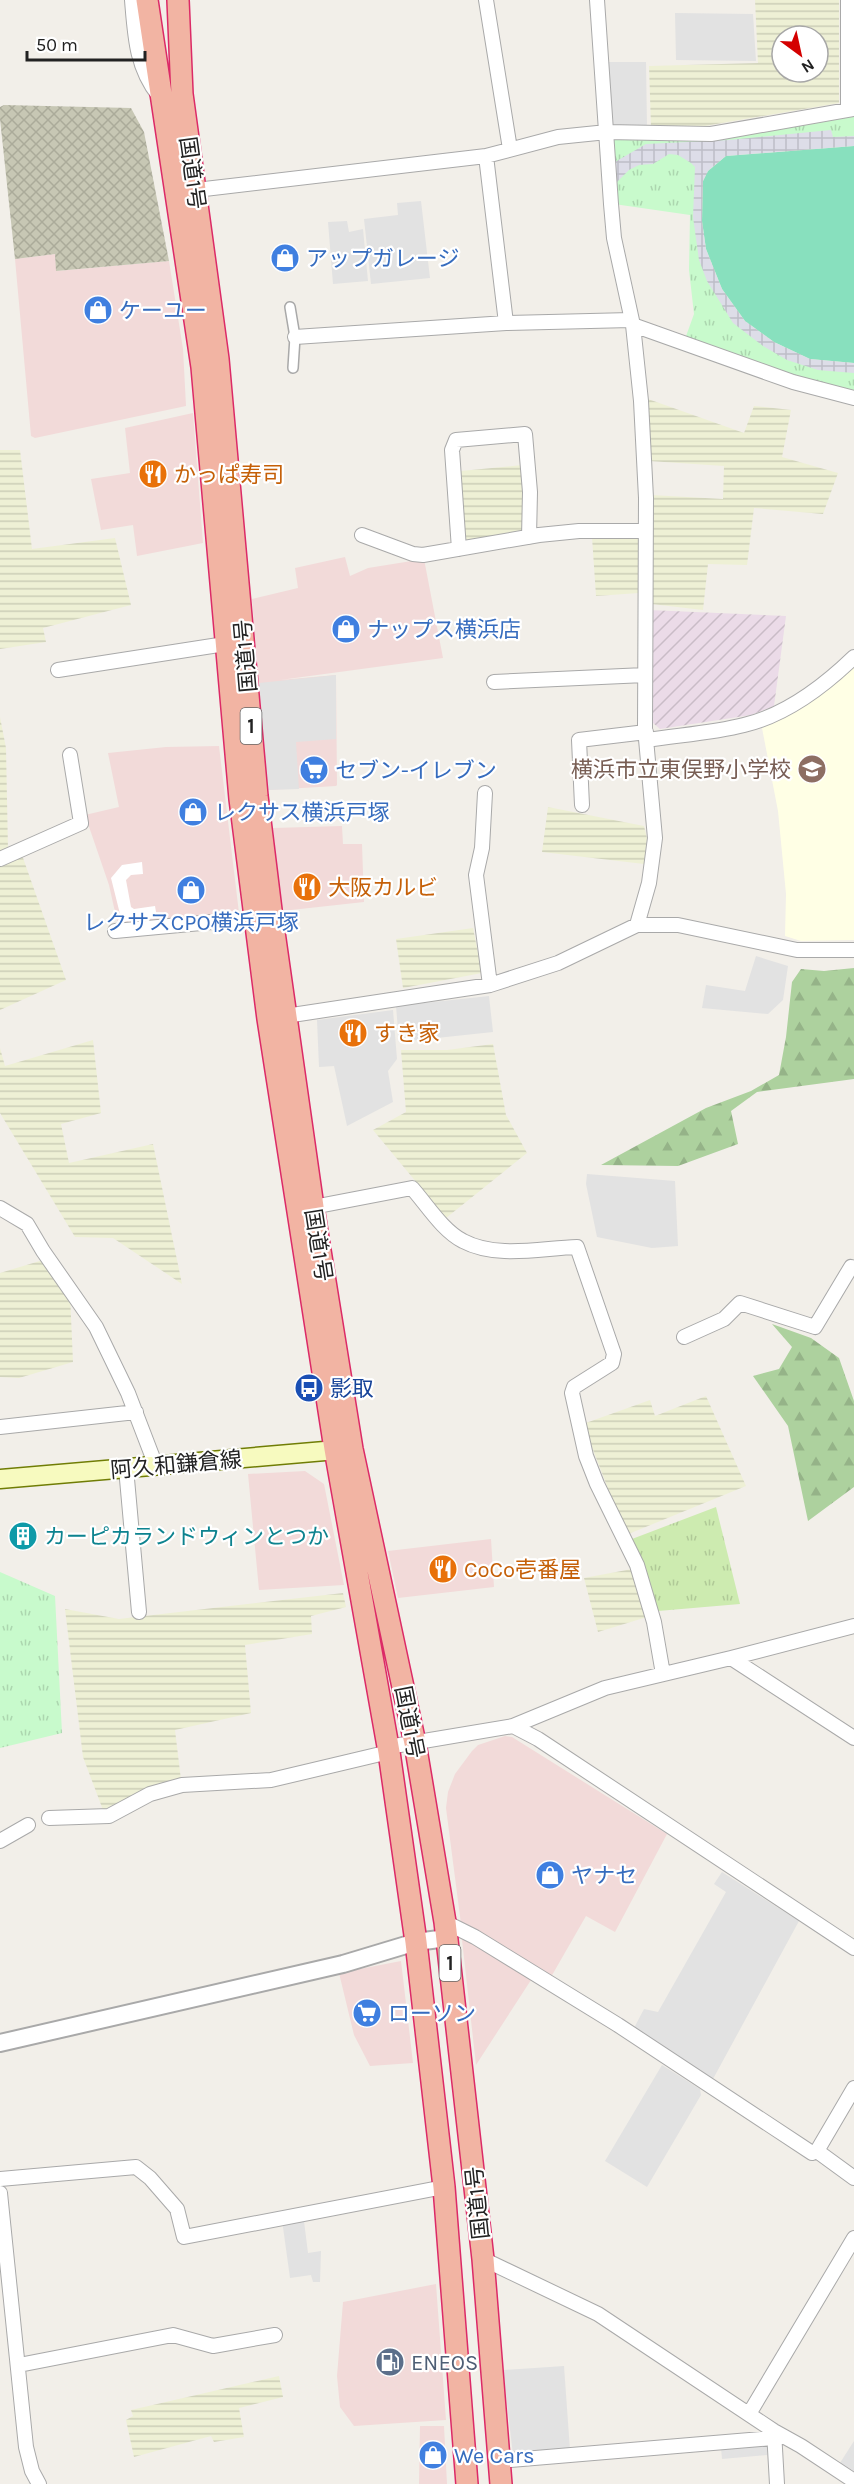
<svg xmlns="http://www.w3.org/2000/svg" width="854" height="2484" viewBox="0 0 854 2484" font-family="Karla,'Noto Sans JP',sans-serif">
  <defs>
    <pattern id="industrial-furrows" width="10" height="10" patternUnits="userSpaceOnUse" patternTransform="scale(1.5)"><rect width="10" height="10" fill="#ebdbe8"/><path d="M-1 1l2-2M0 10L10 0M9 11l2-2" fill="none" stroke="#c9bcc7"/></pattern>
    <pattern id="construction-cross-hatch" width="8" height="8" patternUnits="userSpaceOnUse" patternTransform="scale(1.5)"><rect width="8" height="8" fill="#c7c7b4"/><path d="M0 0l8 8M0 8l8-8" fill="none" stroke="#abab9a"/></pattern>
    <pattern id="farmland-rules" width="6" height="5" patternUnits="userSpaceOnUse" patternTransform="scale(1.5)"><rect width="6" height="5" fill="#eef0d5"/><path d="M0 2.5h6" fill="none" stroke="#ccceb7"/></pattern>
    <pattern id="grass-tufts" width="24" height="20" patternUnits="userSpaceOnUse" patternTransform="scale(1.5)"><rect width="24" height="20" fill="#cdebb0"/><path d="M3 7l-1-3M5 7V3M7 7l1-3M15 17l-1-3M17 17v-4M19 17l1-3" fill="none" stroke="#b0c997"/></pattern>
    <pattern id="forest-firs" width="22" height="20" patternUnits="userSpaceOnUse" patternTransform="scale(1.5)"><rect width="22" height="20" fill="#add19e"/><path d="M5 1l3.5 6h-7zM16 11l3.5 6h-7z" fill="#95b388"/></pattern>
    <pattern id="park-tufts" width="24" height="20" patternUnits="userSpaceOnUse" patternTransform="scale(1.5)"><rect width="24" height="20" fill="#c8facc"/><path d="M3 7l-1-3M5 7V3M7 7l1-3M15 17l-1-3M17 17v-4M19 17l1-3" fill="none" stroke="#acd6af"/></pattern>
    <pattern id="plaza-grid" width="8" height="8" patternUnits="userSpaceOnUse" patternTransform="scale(1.5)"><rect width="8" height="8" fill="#dddde8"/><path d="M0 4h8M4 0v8" fill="none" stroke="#bdbdc7"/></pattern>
  </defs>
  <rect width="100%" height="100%" fill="#f2efe9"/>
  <path fill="#f2dad9" d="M55 254 57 271 169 261 183 349 186 406 35 438 31 436 15 259Z
    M193 413 203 543 137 556 133 525 101 530 91 479 130 473 125 428Z
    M345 557 350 576 368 568 424 559 443 658 280 680 336 675 337 785 336 786 268 790 252 599 298 588 295 568Z
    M219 746 239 913 123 926 117 921 109 885 85 815 119 807 108 753 166 747Z
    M342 826 343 844H362L364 902 282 911 273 828Z
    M305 1471 324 1484 344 1585 259 1590 248 1474Z
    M491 1539 494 1587 398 1598 388 1551Z
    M505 1736 512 1737 667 1834 615 1932 586 1916 551 1977 461 1924 446 1808 448 1792 455 1774 472 1751 478 1745Z
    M462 1940H466L531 1980 476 2065Z
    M401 1961 413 2063 370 2066 354 2035 339 1973Z
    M436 2284 446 2420 354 2426 340 2407 337 2376 343 2302Z
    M420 2426H444L447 2484H419Z"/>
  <path fill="url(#industrial-furrows)" d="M649 610 786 616 774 706 751 715 660 729 653 723Z"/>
  <path fill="#ffffe5" d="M854 666V940L801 941 785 936 786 894 778 811 762 728 790 714 819 695Z"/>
  <path fill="url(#construction-cross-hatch)" d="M4 105 131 108 144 132 169 261 56 271 55 254 15 259 0 119V107Z"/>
  <path fill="url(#farmland-rules)" fill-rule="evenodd" d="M755 0H839V103L705 126 651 127 649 66 758 63ZM782 36H818V72H782Z
    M648 399 744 433 754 406 791 410 782 457 838 473 823 514 754 508 747 565 708 564 703 610 651 604V495L723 499 724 466 649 461Z
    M0 450H20L32 549 115 538 131 605 43 628 46 642 0 649Z
    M522 465 525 527 520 535 469 541 465 538 461 471Z
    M636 535 640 539 639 593 596 596 592 537Z
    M0 717 6 748 8 850 22 855 66 980 0 1010Z
    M548 807 644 826 647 838 644 864 542 852Z
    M473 928 482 973 403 988 396 939Z
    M93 1040 101 1113 61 1124 69 1163 153 1144 182 1284 113 1238 75 1237 0 1113V1048L5 1066Z
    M493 1044 506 1115 527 1153 446 1218 373 1130 406 1112 401 1050H447Z
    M43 1260 70 1294 73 1362 19 1378 0 1377V1273Z
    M706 1396 746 1486 626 1535 583 1424 650 1400 655 1416Z
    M632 1569 647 1617 598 1632 584 1578Z
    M343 1593 346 1607 311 1616 312 1634 245 1645 251 1713 175 1730 181 1780 147 1789 103 1810 83 1757 65 1609 119 1619Z
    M279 2376 283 2397 239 2408 244 2437 214 2442 211 2436 134 2457 126 2420 133 2416 131 2410Z"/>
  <path fill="url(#grass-tufts)" d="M716 1507 740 1604 658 1611 632 1539Z"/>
  <path fill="url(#forest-firs)" d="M854 968V1079L757 1092 731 1111 738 1144 678 1166 601 1165 706 1108 751 1091 779 1075 786 1037 792 982 801 969 824 971Z
    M772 1324 811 1338 839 1358 854 1401V1487L808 1521 788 1426 753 1376 779 1369 792 1347Z"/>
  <path fill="url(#park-tufts)" d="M854 109V398L685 339 694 314 689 270 690 215 614 204 607 132 688 135Z
    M0 1572 55 1596 62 1733 0 1748Z"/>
  <path fill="#88e0be" d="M854 146V363L810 359 774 342 745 321 722 289 706 249 702 221 703 181 708 171 726 156Z"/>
  <path fill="#e2e2e2" d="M675 13 753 14 756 61 676 60Z
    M608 62H646L647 127H615L611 123Z
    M421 201 430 278 371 284 364 219 398 215 397 203Z
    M347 221 349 232 363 229 368 281 333 284 328 222Z
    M336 675V739L296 742 299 789 268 790 259 683Z
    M756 956 788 966 783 1000 768 1014 702 1008 706 985 745 991Z
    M489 996 493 1032 399 1042 396 1006Z
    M393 1010 397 1059 388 1071 393 1102 347 1126 334 1066 319 1067 317 1020Z
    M587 1174 675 1181 678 1246 652 1248 597 1237 586 1184Z
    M722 1872 799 1921 713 2079 634 2028 644 2009 658 2012 726 1892 714 1884Z
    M662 2065 700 2089 701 2095 647 2187 605 2161Z
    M309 2215 304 2221 308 2253 321 2251 320 2282H313L311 2275 290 2278 282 2220Z
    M564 2366 570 2450 513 2455 503 2370Z
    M854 2441V2476L838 2466Z
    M767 2444V2455L722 2459 721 2448Z"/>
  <path fill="url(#plaza-grid)" d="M831 130 833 137 854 136V146L726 156 708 171 703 181 702 221 706 249 722 289 745 321 774 342 810 359 854 363V373L818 370 787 360 763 346 733 323 707 281 699 260 693 217 695 167 691 163 678 155 669 154 653 164 639 165 629 170 610 189 608 166 646 144 729 140Z"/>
  <path fill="#fff" d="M142 862 143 874 131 875 126 880 131 907 134 909 155 906 157 918 122 922 111 878 122 865Z"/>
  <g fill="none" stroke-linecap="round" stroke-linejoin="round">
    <g stroke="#a9a9a9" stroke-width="12">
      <path id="pedestrian" d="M290 307 295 337 293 368"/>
    </g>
    <g stroke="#a9a9a9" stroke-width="16">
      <path id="minor" d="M132 0C135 36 136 67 159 96
        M486 0 510 149
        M597 0 611 204 614 238 633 325 641 401 646 498 645 728 655 838 649 883 637 925
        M848 0V110
        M486 156 506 323
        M196 190 486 156 558 137 607 132 711 134 854 109
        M633 325 793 382 854 398
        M295 337 506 323 631 320
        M362 535 413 554 423 555 539 535 579 531H645
        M459 549 452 450 456 440 525 434 530 492 529 537
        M58 670 225 644
        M494 682 645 675
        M647 740C679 735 713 733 744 725 786 715 824 686 854 657
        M485 793 482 848 476 875 490 985
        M582 805 579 740 646 732
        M0 859 81 823 70 755
        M115 931 255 918
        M279 1017 490 985 558 963 637 925H678L797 950H854
        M313 1207 412 1188C427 1205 443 1231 463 1241 497 1259 541 1248 577 1247L614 1354 612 1363 574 1387 572 1393 586 1456 597 1484 637 1565 654 1622 663 1674
        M0 1208 27 1224 43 1251 96 1327 128 1393 156 1466
        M684 1337 724 1319 740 1303 815 1327 851 1267 854 1268
        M0 1427 136 1412
        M126 1468 139 1612
        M731 1658 854 1738
        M513 1726 538 1739 854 1948
        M388 1747 513 1726 605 1688 731 1658 854 1626
        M49 1818 109 1816 150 1794 182 1785 271 1780 389 1752
        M0 1841 28 1825
        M445 1922 475 1937 618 2025 812 2153 817 2151 854 2178
        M817 2151 854 2088
        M0 2179 136 2167 150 2178 177 2209 184 2237 444 2187
        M0 2193 26 2447 32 2471 39 2484
        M483 2259 598 2314 774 2431 801 2446 854 2481
        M19 2365 173 2335 213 2346 275 2335
        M749 2414 854 2238
        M774 2431 777 2484
        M500 2461 773 2438"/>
    </g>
    <g stroke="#a9a9a9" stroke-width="20">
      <path id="tertiary" d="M0 2043 343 1964 416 1942 447 1938"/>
    </g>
    <g stroke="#707d05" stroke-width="21">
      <path id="secondary" d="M0 1479 348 1449"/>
    </g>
    <g stroke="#dc2a67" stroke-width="24">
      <path id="trunk" d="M147 0 202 367 240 799 268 1019 335 1449 389 1752 416 1942 444 2187 467 2484
        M178 0 182 94 218 359 257 796 272 918 313 1207 352 1449 415 1743 445 1922 483 2259 501 2484"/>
    </g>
    <use href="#pedestrian" stroke="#fff" stroke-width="9"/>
    <use href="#minor" stroke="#fff" stroke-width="14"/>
    <use href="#tertiary" stroke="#fff" stroke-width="16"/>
    <use href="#secondary" stroke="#f7fabf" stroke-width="18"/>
    <use href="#trunk" stroke="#f2b4a3" stroke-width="21"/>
  </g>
  <defs>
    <g id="shop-disc" transform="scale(1.5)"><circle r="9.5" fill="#3f7fe0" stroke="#fff"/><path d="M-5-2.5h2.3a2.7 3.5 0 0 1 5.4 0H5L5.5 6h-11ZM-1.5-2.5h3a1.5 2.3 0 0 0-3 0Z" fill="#fff"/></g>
    <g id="restaurant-disc" transform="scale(1.5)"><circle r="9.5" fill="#e8710a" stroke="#fff"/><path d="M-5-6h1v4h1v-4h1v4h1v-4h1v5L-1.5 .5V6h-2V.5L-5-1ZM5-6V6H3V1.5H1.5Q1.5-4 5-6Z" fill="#fff"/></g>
    <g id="school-disc" transform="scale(1.5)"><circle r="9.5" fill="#8d6e63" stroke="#fff"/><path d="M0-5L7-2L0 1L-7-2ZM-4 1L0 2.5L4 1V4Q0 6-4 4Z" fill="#fff"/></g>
    <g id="supermarket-disc" transform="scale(1.5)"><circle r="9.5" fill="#3f7fe0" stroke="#fff"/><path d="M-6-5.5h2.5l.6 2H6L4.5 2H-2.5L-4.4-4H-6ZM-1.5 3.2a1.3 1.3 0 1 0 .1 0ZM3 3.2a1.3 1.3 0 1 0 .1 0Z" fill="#fff"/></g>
    <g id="bus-disc" transform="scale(1.5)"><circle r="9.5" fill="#1a4fb4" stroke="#fff"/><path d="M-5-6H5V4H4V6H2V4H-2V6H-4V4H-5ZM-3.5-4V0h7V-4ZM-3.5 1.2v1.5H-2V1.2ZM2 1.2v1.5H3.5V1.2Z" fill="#fff"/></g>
    <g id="building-disc" transform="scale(1.5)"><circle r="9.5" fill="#0f9aa8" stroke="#fff"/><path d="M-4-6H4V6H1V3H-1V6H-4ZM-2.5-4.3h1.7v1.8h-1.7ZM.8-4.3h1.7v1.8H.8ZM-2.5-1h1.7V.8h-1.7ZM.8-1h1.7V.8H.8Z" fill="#fff"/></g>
    <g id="fuel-disc" transform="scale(1.5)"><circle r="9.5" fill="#5c6f8a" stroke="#fff"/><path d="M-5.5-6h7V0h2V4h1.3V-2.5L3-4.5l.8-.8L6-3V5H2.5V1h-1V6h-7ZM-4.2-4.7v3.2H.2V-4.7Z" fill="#fff"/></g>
  </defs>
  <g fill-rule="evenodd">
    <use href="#shop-disc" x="285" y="258"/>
    <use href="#shop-disc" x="98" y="310"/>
    <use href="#restaurant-disc" x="153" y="474"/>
    <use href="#shop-disc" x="346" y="629"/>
    <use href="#school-disc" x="812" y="769"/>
    <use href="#supermarket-disc" x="314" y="770"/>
    <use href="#shop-disc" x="193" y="812"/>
    <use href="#restaurant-disc" x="307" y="887"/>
    <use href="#shop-disc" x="191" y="890"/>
    <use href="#restaurant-disc" x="353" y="1033"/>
    <use href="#bus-disc" x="309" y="1388"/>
    <use href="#building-disc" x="23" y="1536"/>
    <use href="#restaurant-disc" x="443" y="1569"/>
    <use href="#shop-disc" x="550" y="1875"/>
    <use href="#supermarket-disc" x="367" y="2013"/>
    <use href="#fuel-disc" x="390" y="2362"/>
    <use href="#shop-disc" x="433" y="2455"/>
  </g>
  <g text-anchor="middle" stroke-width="4.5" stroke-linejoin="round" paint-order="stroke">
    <g fill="#fff" stroke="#646464" stroke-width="1.5">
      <rect x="240.5" y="708" width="21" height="36" rx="4.5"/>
      <rect x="439.5" y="1945" width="21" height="36" rx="4.5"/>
    </g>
    <g font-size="21" font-weight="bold" fill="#222">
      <text x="251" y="733">1</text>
      <text x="450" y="1970">1</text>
    </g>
    <g font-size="22" fill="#222" stroke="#fff">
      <text transform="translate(193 173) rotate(82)" y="8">国道1号</text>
      <text transform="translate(245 656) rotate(-95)" y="8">国道1号</text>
      <text transform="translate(319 1245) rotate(81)" y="8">国道1号</text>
      <text transform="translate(176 1464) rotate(-5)" y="8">阿久和鎌倉線</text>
      <text transform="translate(410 1722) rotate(79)" y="8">国道1号</text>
      <text transform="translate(477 2203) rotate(-96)" y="8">国道1号</text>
    </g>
    <g font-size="22" fill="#366cbe" stroke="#fff" text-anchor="start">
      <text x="306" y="266">アップガレージ</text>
      <text x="119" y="318">ケーユー</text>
      <text x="367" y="637">ナップス横浜店</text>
      <text x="335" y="778">セブン-イレブン</text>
      <text x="214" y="820">レクサス横浜戸塚</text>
      <text x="191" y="930" text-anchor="middle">レクサスCPO横浜戸塚</text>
      <text x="571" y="1883">ヤナセ</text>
      <text x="388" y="2021">ローソン</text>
      <text x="454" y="2463">We Cars</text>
    </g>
    <g font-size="22" fill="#c56008" stroke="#fff" text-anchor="start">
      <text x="174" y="482">かっぱ寿司</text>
      <text x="328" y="895">大阪カルビ</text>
      <text x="374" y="1041">すき家</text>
      <text x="464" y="1577">CoCo壱番屋</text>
    </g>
    <g font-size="22" fill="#785e54" stroke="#fff" text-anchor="end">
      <text x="791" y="777">横浜市立東俣野小学校</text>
    </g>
    <g font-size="22" fill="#164399" stroke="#fff" text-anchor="start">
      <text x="330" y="1396">影取</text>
    </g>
    <g font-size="22" fill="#0d838f" stroke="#fff" text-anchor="start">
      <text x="44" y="1544">カーピカランドウィンとつか</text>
    </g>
    <g font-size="22" fill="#4e5e75" stroke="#fff" text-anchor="start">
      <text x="411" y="2370">ENEOS</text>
    </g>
  </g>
  <g transform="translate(800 54) rotate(147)"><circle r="28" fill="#ffffff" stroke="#a7a7a7" stroke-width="1.5"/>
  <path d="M0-4.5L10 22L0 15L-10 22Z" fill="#d40000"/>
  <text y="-9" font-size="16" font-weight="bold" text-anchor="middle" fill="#222222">N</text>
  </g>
  <path d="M27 51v9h118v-9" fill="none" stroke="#222222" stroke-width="3"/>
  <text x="36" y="51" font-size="18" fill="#222222" stroke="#ffffff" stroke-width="4.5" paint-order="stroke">50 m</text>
</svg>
